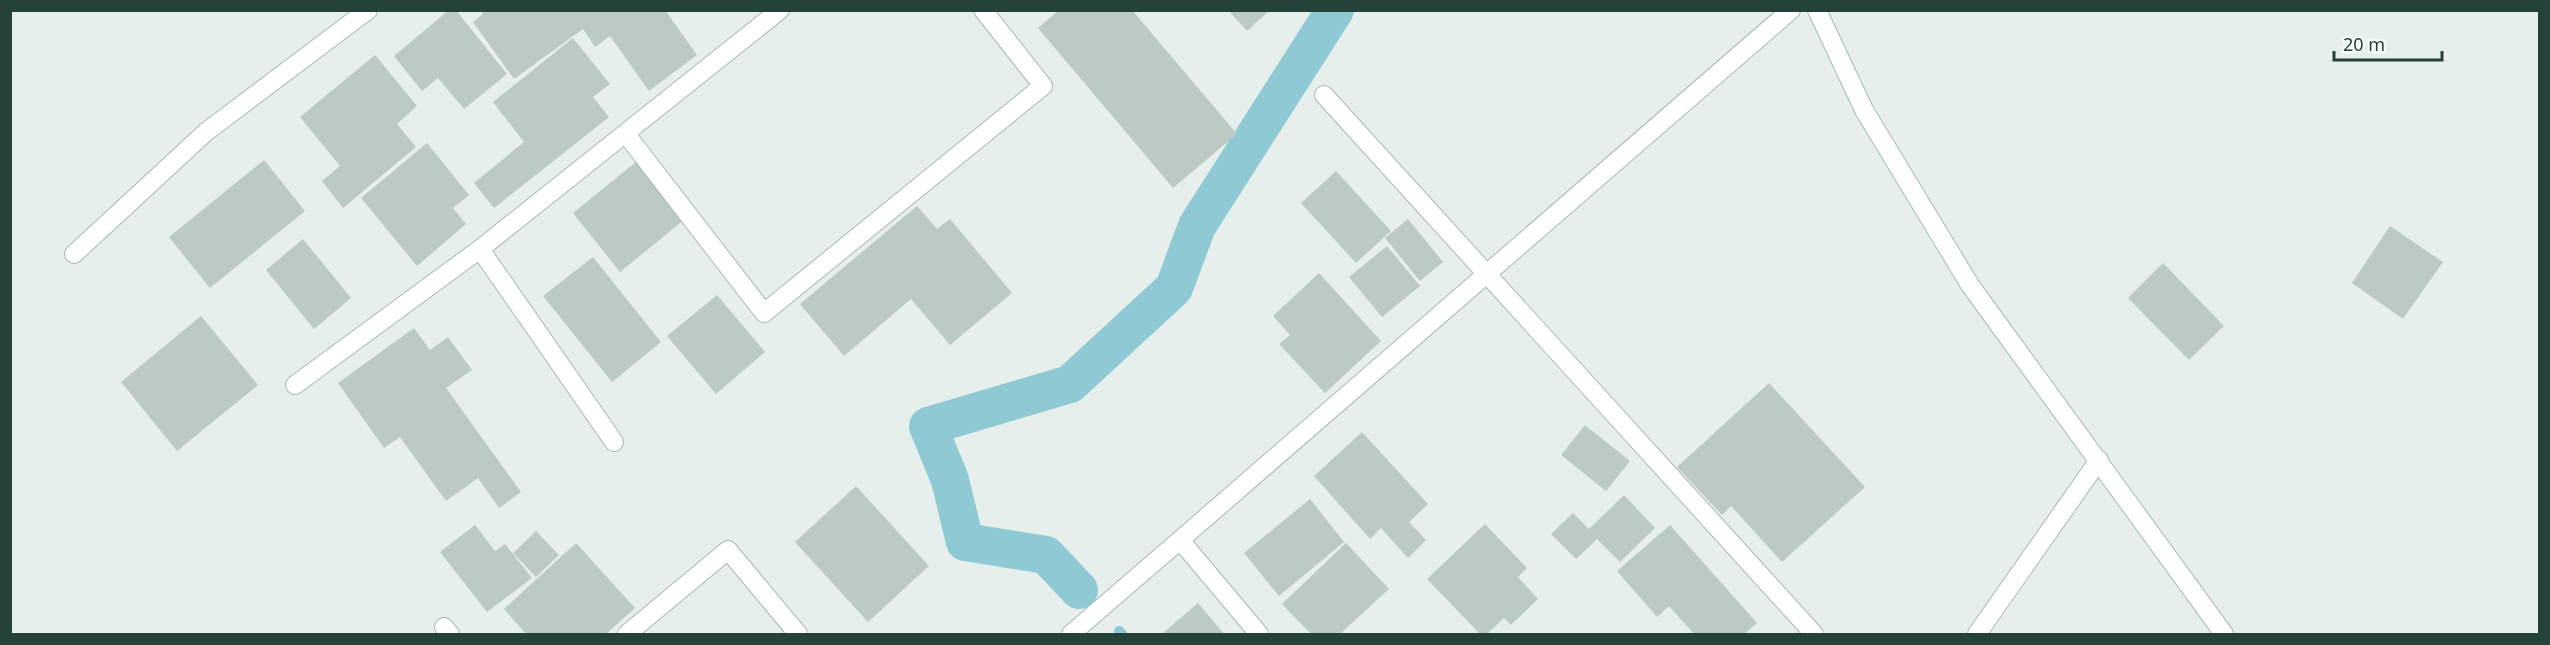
<svg xmlns="http://www.w3.org/2000/svg" width="2550" height="645" viewBox="0 0 2550 645" font-family="'Noto Sans',sans-serif">
  <rect width="100%" height="100%" fill="#e6efeb"/>
  <g fill="none" stroke-linecap="round" stroke-linejoin="round">
    <path stroke="#8ec9d4" stroke-width="10" d="M1119 631 1122 634"/>
    <path stroke="#8ec9d4" stroke-width="38" d="M1079 590 1046 555 965 542 950 480 928 426 1070 384 1174 288 1197 226 1335 10"/>
  </g>
  <path fill="#bbcac4" d="M449 10H456L507 74 464 109 438 78 422 91 394 56Z
    M480 10H665L697 55 649 91 610 36 595 47 583 29 514 79 473 22 483 14Z
    M1059 10H1132L1237 134 1173 188 1038 28Z
    M1228 10H1270L1247 31Z
    M573 38 610 84 593 97 609 117 494 208 474 183 524 142 493 102Z
    M375 55 417 106 397 124 416 147 343 208 322 181 340 166 300 117Z
    M427 143 469 195 453 208 466 224 417 266 361 198Z
    M642 157 690 215 620 272 573 213Z
    M264 160 305 211 210 288 169 237Z
    M1336 171 1391 231 1356 263 1301 203Z
    M917 206 937 229 950 219 1012 293 950 345 911 299 844 356 800 304Z
    M1408 219 1443 262 1420 281 1385 238Z
    M2390 226 2443 262 2403 319 2352 283Z
    M303 239 351 298 314 329 266 270Z
    M1387 246 1420 286 1382 317 1349 277Z
    M593 257 661 342 612 382 543 296Z
    M2163 263 2224 326 2189 360 2128 298Z
    M1319 273 1381 341 1325 393 1279 344 1290 335 1273 316Z
    M717 295 765 352 716 394 667 336Z
    M201 316 258 385 177 451 121 382Z
    M414 328 430 350 448 337 472 370 446 388 521 492 499 508 478 478 446 501 400 437 384 448 338 383Z
    M1769 383 1865 487 1782 562 1731 506 1722 515 1677 467Z
    M1585 425 1630 461 1606 491 1561 455Z
    M1362 432 1428 504 1409 522 1426 540 1408 558 1381 528 1370 539 1314 476Z
    M856 486 929 566 868 622 795 542Z
    M1624 495 1655 528 1620 562 1597 539 1576 559 1551 534 1573 513 1589 529Z
    M1310 499 1344 542 1279 596 1244 553Z
    M1485 524 1527 568 1518 577 1538 599 1511 625 1504 618 1487 634H1480L1427 579Z
    M475 525 495 551 505 544 532 578 487 612 440 552Z
    M1670 525 1757 623 1744 634H1694L1669 606 1657 617 1617 571Z
    M536 531 559 555 536 577 513 553Z
    M576 543 635 608 606 634H526L504 609Z
    M1346 543 1389 589 1340 634H1311L1282 604Z
    M1198 603 1224 634H1164L1163 633Z"/>
  <g fill="none" stroke-linecap="round" stroke-linejoin="round">
    <g stroke="#a8b8b2" stroke-width="20">
      <path id="street" d="M1324 95 1814 634
        M626 134 764 313 1043 86 983 10
        M480 249 614 442
        M74 254 206 132 368 10
        M295 385 480 249 780 10
        M444 627 450 634
        M627 634 728 550 798 634
        M1071 634 1180 540
        M1259 634 1180 540 1791 10
        M1977 634 2099 460"/>
    </g>
    <g stroke="#a4bbb3" stroke-width="20">
      <path id="secondary" d="M1817 10 1864 110 1970 285 2224 634"/>
    </g>
    <use href="#street" stroke="#fff" stroke-width="18"/>
    <use href="#secondary" stroke="#fff" stroke-width="18"/>
  </g>
  <rect width="2550" height="645" fill="none" stroke="#24423a" stroke-width="24"/>
  <path d="M2334 51v9h108v-9" fill="none" stroke="#24423a" stroke-width="3"/>
  <text x="2343" y="51" font-size="18" fill="#24423a" stroke="#f7fbf9" stroke-width="4.5" paint-order="stroke">20 m</text>
</svg>
